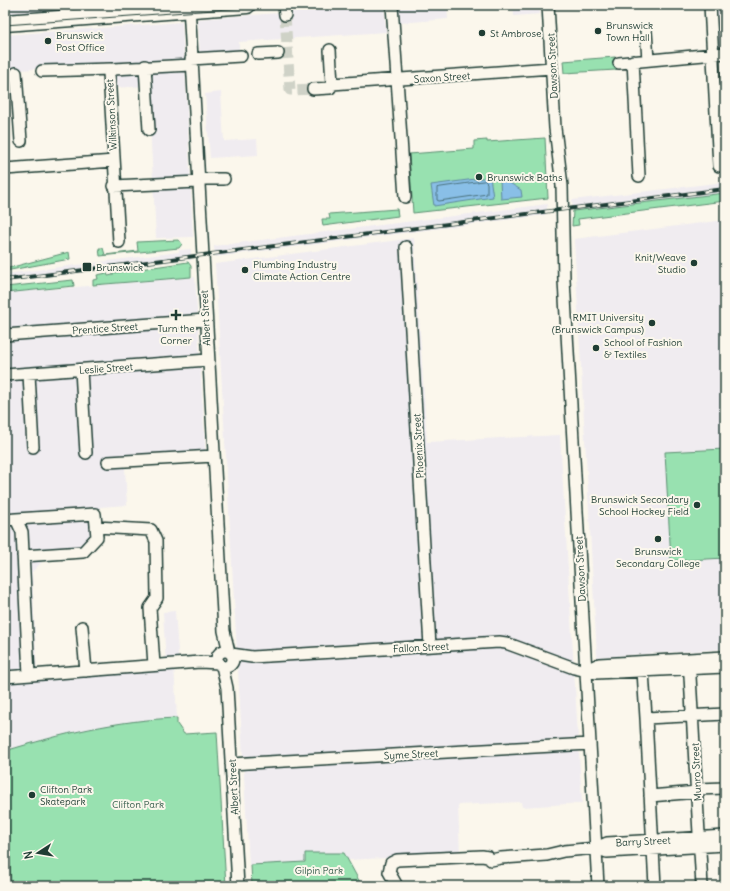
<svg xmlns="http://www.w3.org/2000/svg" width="730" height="891" viewBox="0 0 730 891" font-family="Delius,sans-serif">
  <rect width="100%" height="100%" fill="#fbf7ec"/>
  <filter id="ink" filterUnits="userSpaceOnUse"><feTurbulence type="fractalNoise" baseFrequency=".025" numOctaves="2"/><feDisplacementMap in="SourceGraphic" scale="8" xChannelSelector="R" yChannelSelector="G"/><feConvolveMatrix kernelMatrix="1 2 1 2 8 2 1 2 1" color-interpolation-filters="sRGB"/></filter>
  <g filter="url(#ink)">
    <path fill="#f0ecf0" d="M5 5H157L5 16Z
      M384 5 386 32 239 42V54L200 56 198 19Z
      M399 5H447L448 19 400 23Z
      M513 5H539L540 14 514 16Z
      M716 5H725V50L718 51Z
      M182 22 184 59 5 71V35Z
      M185 66 193 237 156 238 148 86 112 88 111 71Z
      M221 92 224 141 257 139 258 155 210 158 205 94Z
      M725 182V193L573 211 572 200Z
      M548 204 545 215 215 257 214 246Z
      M725 220V649L597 657 574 239Z
      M414 238 427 442 560 435 582 803 522 807 521 802 458 805 460 854 348 860 344 853H305V862L249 865 215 264Z
      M191 249V261L188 259 5 282V274L179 252V250Z
      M195 277 206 461 125 467 127 505 100 507 101 537 84 556 45 559 32 572 37 675 166 665 163 612 175 611 179 665H174L177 718 150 719 5 751V293Z"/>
    <path fill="#98e1b0" stroke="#5c8f72" d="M615 57 616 70 564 73 563 61Z
      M545 138 548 198 413 213 409 154 474 149V141L487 140V142Z
      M725 193V201L578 219 579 225 572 226 573 211Z
      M397 209 398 216 323 226 322 219H330L329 214Z
      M179 240 182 244 179 248 100 256 99 248H103L105 255 138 251 137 242Z
      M69 252 70 259 5 271V269Z
      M188 262 191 266V277L93 285V280L98 279 97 275 107 273 108 276 113 275V273Z
      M73 280 74 286 5 293V287Z
      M725 449V558L671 561 665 452Z
      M177 718V724L184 734 217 732 226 886H11L5 751C61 734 118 720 177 718Z
      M305 853H344L362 886H252L251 865 305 862Z"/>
    <path fill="#89bfe7" stroke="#5f8b9f" d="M490 177 493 197 434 206 431 185Z
      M500 180H505L521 190 522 197 501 199Z"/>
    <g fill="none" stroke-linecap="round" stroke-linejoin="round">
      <path stroke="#49717c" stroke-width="1" d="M485 181 487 183V194L439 201 437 200V188Z"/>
      <path stroke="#cfd2c7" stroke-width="11" stroke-dasharray="11 5.5" stroke-linecap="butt" d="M285 15 290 90 313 89"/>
      <g stroke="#1f3d34" stroke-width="14">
        <path id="minor" d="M66 5 67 18
          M189 5 224 631 229 652
          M284 5 285 15
          M392 5 405 197
          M548 5 555 128 562 186 564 280 598 886
          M710 5 719 166
          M646 31 648 60
          M330 50 332 84
          M258 54 278 53
          M191 59 241 56
          M633 61 639 176
          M619 63 725 53
          M145 66 149 130
          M42 71 111 69
          M16 73 21 141
          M332 84 552 68
          M313 89 330 88 332 84
          M5 169 114 161
          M198 179H224
          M114 186 198 182
          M119 242 109 73 113 69 191 65
          M406 247 430 646
          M5 335 205 320
          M81 370 86 453
          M29 374 33 447
          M5 375 208 360
          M108 462 214 456
          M16 519 95 514 97 537 83 552 23 556
          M5 520 16 519 22 532 29 675
          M96 527 151 530 156 541 157 598 150 608 154 665
          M82 627 86 671
          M217 659a8 8 0 1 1 16 0a8 8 0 1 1-16 0Z
          M231 654 252 657 499 642 506 643 574 668 596 673 725 667
          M689 659 702 886
          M222 666 227 688 238 886
          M586 670 599 664 725 657
          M643 671 646 718
          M5 677 200 662 219 663
          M231 764 590 744
          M697 789 725 788
          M650 796 697 792
          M596 848 607 852 725 845
          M397 886 389 872 391 863 397 860 482 856 488 857 491 860 501 858 547 855 564 851 596 848 607 843 725 836
          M655 886 646 718 725 714"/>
      </g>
      <g stroke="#1f3d34" stroke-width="19">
        <path id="highway" d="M5 23 247 5"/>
      </g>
      <use href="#minor" stroke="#fbf7ec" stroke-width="11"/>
      <use href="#highway" stroke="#fbf7ec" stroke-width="16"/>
      <path stroke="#1f3d34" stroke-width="1" d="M5 25 284 5"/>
      <g stroke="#1f3d34" stroke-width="4">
        <path id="rail" d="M5 280 725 189"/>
      </g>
      <use href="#rail" stroke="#fbf7ec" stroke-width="2.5" stroke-dasharray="8" stroke-linecap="butt"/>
    </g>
  </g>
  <g fill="#1f3d34" stroke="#fbf7ec" stroke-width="1.5">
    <circle cx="598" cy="31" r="4"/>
    <circle cx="482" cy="33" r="4"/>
    <circle cx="48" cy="41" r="4"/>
    <circle cx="479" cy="177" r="4"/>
    <circle cx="694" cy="263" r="4"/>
    <rect x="82" y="262" width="10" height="10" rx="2"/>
    <circle cx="245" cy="270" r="4"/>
    <path d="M174 309h4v4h4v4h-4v4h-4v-4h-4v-4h4z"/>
    <circle cx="652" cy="323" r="4"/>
    <circle cx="596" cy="348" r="4"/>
    <circle cx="697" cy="505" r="4"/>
    <circle cx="658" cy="539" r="4"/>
    <circle cx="32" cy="795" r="4"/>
  </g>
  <g text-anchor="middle" stroke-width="4" stroke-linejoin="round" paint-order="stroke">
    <g font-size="10" fill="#1f3d34" stroke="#fbf7ec" text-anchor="start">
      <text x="606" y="29">Brunswick<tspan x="606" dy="12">Town Hall</tspan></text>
      <text x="490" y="37">St Ambrose</text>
      <text x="56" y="39">Brunswick<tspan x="56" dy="12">Post Office</tspan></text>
      <text x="487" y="181">Brunswick Baths</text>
      <text x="686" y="261" text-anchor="end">Knit/Weave<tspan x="686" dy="12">Studio</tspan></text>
      <text x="253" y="268">Plumbing Industry<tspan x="253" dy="12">Climate Action Centre</tspan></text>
      <text x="96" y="271">Brunswick</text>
      <text x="644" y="321" text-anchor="end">RMIT University<tspan x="644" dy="12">(Brunswick Campus)</tspan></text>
      <text x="176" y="332" text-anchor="middle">Turn the<tspan x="176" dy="12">Corner</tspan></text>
      <text x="604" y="346">School of Fashion<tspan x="604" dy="12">&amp; Textiles</tspan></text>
      <text x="689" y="503" text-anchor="end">Brunswick Secondary<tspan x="689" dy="12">School Hockey Field</tspan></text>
      <text x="658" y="555" text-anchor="middle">Brunswick<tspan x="658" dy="12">Secondary College</tspan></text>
      <text x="40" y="793">Clifton Park<tspan x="40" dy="12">Skatepark</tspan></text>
    </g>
    <g font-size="10" fill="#1f3d34" stroke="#fbf7ec">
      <text transform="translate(552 66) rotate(-93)" y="4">Dawson Street</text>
      <text transform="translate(442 77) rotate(-4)" y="4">Saxon Street</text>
      <text transform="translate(111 115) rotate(-93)" y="4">Wilkinson Street</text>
      <text transform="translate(205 318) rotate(-93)" y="4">Albert Street</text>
      <text transform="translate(105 328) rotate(-4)" y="4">Prentice Street</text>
      <text transform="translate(106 368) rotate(-4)" y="4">Leslie Street</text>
      <text transform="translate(418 446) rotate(-93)" y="4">Phoenix Street</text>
      <text transform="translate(580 569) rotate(-93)" y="4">Dawson Street</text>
      <text transform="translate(421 647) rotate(-3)" y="4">Fallon Street</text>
      <text transform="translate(411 754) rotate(-3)" y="4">Syme Street</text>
      <text transform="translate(696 772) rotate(-93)" y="4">Munro Street</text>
      <text transform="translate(233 787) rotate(-93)" y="4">Albert Street</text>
      <text transform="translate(643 841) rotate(-3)" y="4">Barry Street</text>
    </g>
    <g font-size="10" fill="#375e4d" stroke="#fbf7ec">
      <text x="138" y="808">Clifton Park</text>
      <text x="319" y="874">Gilpin Park</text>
    </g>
  </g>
  <rect width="730" height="891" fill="none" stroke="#fbf7ec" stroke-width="20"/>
  <rect x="10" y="10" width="710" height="871" fill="none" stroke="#1f3d34" stroke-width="1.5" filter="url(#ink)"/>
  <g transform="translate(38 853) rotate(258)" stroke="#fbf7ec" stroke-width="3" paint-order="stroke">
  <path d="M0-3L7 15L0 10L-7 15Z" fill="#1f3d34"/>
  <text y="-6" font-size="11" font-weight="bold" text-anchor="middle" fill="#1f3d34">N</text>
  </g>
</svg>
